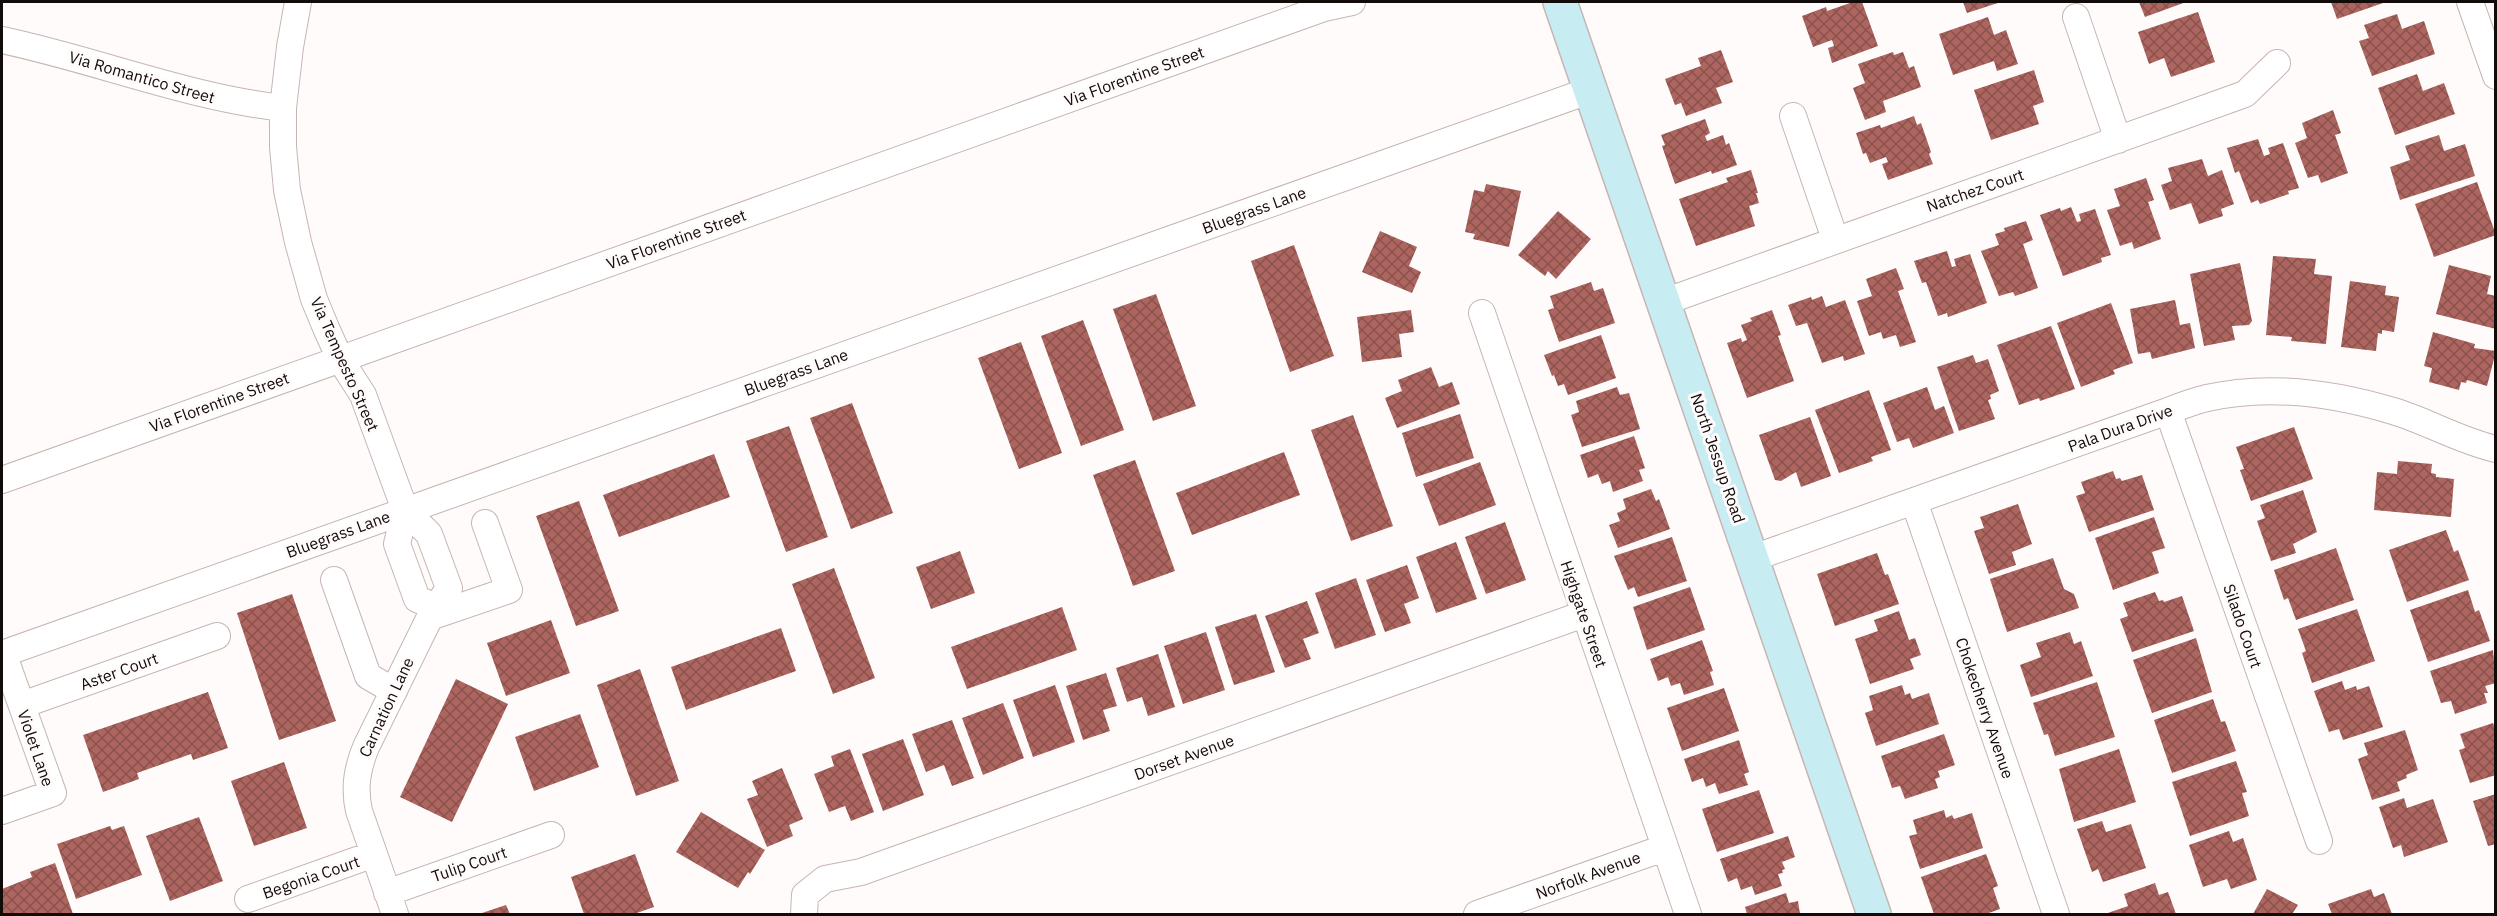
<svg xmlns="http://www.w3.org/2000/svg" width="2497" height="916" viewBox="0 0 2497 916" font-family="'IBM Plex Sans',sans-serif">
  <defs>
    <pattern id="building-cross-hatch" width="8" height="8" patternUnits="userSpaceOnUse" patternTransform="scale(1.5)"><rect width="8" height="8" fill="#ac655f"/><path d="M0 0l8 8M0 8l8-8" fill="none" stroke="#8b514d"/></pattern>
  </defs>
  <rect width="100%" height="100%" fill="#fffbfa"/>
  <path fill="url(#building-cross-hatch)" d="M1853 2H1862L1878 46 1832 63 1828 48 1834 46 1832 40 1813 47 1802 16 1826 7 1827 11Z
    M1963 2H2001L1967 13Z
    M2139 2H2186L2145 17Z
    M2331 2H2386L2337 19Z
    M2198 12 2215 62 2171 77 2164 58 2149 64 2138 32Z
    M2397 14 2402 29 2424 21 2435 54 2372 76 2359 41 2369 38 2364 25Z
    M1988 17 1994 35 2006 30 2018 64 1997 71 1994 61 1953 75 1939 34Z
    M1721 50 1733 82 1716 88 1722 103 1686 116 1681 103 1675 105 1665 79 1701 66 1698 58Z
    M1893 52 1894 55 1903 52 1909 68 1914 66 1921 87 1883 101 1886 112 1865 120 1853 88 1865 83 1858 64Z
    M2034 70 2044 102 2033 106 2039 124 1991 140 1974 90Z
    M2417 74 2423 91 2444 83 2455 114 2395 135 2378 88Z
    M2333 110 2341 133 2335 135 2348 173 2321 183 2318 175 2308 178 2295 143 2307 138 2302 123Z
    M1914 116 1917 125 1921 123 1931 152 1929 154 1933 164 1888 180 1882 164 1888 162 1886 157 1870 163 1866 153 1863 154 1856 133 1880 125 1881 128Z
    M1705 119 1710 133 1705 136 1707 141 1723 135 1726 145 1729 143 1737 165 1712 174 1711 171 1675 184 1662 146 1665 145 1661 135Z
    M2439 135 2444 151 2465 144 2475 176 2400 200 2390 167 2410 160 2405 146Z
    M2258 139 2264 156 2270 154 2268 148 2283 143 2299 188 2288 191 2289 194 2260 204 2258 200 2251 203 2239 171 2235 173 2227 148Z
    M2202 159 2208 176 2222 170 2234 204 2221 209 2223 216 2199 224 2191 203 2170 210 2161 185 2172 181 2168 168Z
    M1751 170 1758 193H1756L1759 203 1749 206 1755 226 1696 246 1679 199 1728 182 1726 178Z
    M2146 178 2154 200 2148 202 2161 239 2134 249 2132 242 2120 246 2107 210 2120 206 2114 189Z
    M2477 182 2496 235 2434 257 2415 204Z
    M1486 184 1521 191 1509 247 1473 239 1475 234 1465 232 1474 190 1484 192Z
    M2071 207 2077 222 2081 221 2079 214 2095 209 2111 255 2101 258 2102 262 2063 276 2040 215 2060 208 2061 211Z
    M1558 211 1591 239 1556 279 1548 271 1545 276 1518 255Z
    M2026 221 2033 240 2023 244 2038 288 2015 296 2013 292 1999 296 1981 251 1999 245 1995 234 2005 231 2004 228Z
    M1380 231 1417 247 1409 266 1421 272 1412 293 1362 272Z
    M1294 245 1334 356 1290 372 1251 261Z
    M1947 251 1952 267 1956 266 1954 259 1970 254 1987 303 1948 317 1947 313 1938 316 1926 282 1922 283 1914 261Z
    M2273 256 2316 259 2314 274 2332 276 2326 344 2291 341 2292 337 2266 335Z
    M2240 263 2252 321 2249 325 2232 326 2235 340 2204 346 2190 274Z
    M2449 265 2491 276 2487 294 2496 296V329L2436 314Z
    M1896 268 1904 289 1898 291 1916 342 1900 347 1896 335 1883 339 1881 332 1869 336 1857 301 1872 296 1866 279Z
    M2350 281 2386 286 2385 295 2399 297 2394 332 2382 330V334L2378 333 2376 351 2341 347Z
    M1591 282 1594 291 1603 288 1615 323 1559 342 1548 310 1554 308 1550 296Z
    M1156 294 1196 406 1153 421 1113 309Z
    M1822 296 1826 307 1845 300 1865 354 1844 361 1843 356 1822 363 1807 323 1796 326 1788 305 1811 297 1812 300Z
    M2175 300 2180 325 2190 323 2195 348 2152 359 2150 352 2138 354 2130 309Z
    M2111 303 2133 363 2113 370 2115 374 2081 387 2057 323Z
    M1411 310 1414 332 1399 334 1402 357 1362 362 1357 317Z
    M1772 310 1781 335 1778 336 1794 381 1747 398 1727 343 1741 338 1742 342 1747 340 1741 325 1752 321 1750 318Z
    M1083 320 1124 430 1081 446 1041 336Z
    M2051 326 2075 389 2040 401 2039 398 2019 405 1997 345Z
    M2433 332 2475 344 2474 348 2496 351 2487 386 2467 380 2466 383 2461 382 2459 390 2429 382 2432 368 2424 366Z
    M1601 335 1616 378 1568 395 1564 384 1558 386 1554 375 1552 376 1544 355Z
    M1021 342 1062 453 1019 469 978 358Z
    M1973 355 1976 363 1988 359 1999 391 1990 395 1991 399 1988 400 1995 419 1959 431 1937 367Z
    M1431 367 1439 387 1452 382 1460 404 1397 428 1385 398 1402 391 1398 380Z
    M1617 387 1620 395 1629 393 1640 429 1582 447 1571 415 1579 412 1576 401Z
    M1927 387 1935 410 1944 406 1954 433 1913 448 1909 438 1897 442 1883 403Z
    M1869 390 1891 450 1871 457 1873 461 1839 473 1815 410Z
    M852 403 893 513 851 529 810 418Z
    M1460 414 1474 458 1416 477 1402 433Z
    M1353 415 1393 526 1351 541 1311 430Z
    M1810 417 1831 476 1801 487 1796 472 1781 481 1775 480 1759 435Z
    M789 426 828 537 786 552 746 441Z
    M2294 427 2313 479 2251 501 2240 470 2244 469 2236 447Z
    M1634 436 1645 468 1639 470 1643 481 1613 492 1610 481 1602 484 1598 474 1588 478 1580 455Z
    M1284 452 1300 495 1192 535 1176 493Z
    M714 454 730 497 619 537 603 495Z
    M1135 460 1175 571 1133 586 1093 475Z
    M2398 461 2432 464 2431 473 2436 474V477L2454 479 2451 517 2374 510 2377 472 2397 474Z
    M1480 462 1496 505 1439 526 1423 484Z
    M2113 471 2116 479 2120 478 2122 481 2142 475 2154 510 2089 532 2076 496 2085 493 2081 482Z
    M1651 489 1656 501 1659 499 1670 529 1618 548 1609 525 1620 521 1617 513 1626 509 1623 499Z
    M2303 490 2317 532 2293 544 2296 553 2271 561 2257 521 2265 518 2260 505Z
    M579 501 619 611 576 626 536 516Z
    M2018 504 2032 544 2012 552 2016 565 1989 574 1974 531 1984 528 1980 517Z
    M2154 517 2165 548 2152 552 2159 573 2113 590 2095 538Z
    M1505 522 1526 580 1486 594 1465 537Z
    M2446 530 2454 552 2458 550 2469 580 2407 602 2389 550Z
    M1672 537 1687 581 1638 597 1634 587 1628 590 1614 556Z
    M1456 542 1477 599 1436 613 1416 557Z
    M2336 548 2354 600 2296 620 2288 598 2284 600 2274 570Z
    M960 551 975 593 931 609 916 567Z
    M1877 553 1885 575 1888 574 1899 604 1835 626 1817 574Z
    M2053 558 2064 589 2074 594 2079 608 2007 632 1990 579Z
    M1407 565 1419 598 1404 604 1411 623 1385 632 1366 580Z
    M834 568 875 678 833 694 792 584Z
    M1356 578 1376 635 1335 649 1315 593Z
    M1690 587 1705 630 1647 650 1633 607Z
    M2468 590 2475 612 2479 610 2490 641 2428 662 2410 610Z
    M2155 592 2159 601 2163 600 2164 602 2182 596 2194 631 2132 652 2120 619 2128 616 2123 603Z
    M292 594 336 721 279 740 237 613Z
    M1307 601 1319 633 1303 639 1311 659 1285 668 1265 616Z
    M1062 607 1077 650 967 689 951 647Z
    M2357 609 2375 661 2312 683 2302 653 2306 651 2298 629Z
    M1899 611 1909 640 1915 638 1921 655 1910 659 1914 669 1870 684 1855 639 1878 631 1874 620Z
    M1256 614 1275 672 1234 685 1215 627Z
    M551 620 570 673 506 696 487 643Z
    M781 628 796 671 686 710 671 667Z
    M1206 632 1225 690 1183 704 1164 646Z
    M2070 632 2074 644 2081 641 2093 676 2031 697 2020 665 2041 657 2036 643Z
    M2196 638 2212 692 2152 713 2133 660Z
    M1702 640 1713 671 1710 672 1714 685 1684 695 1680 683 1671 686 1668 677 1658 681 1650 659Z
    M2493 650 2496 683 2485 686 2488 693H2484L2487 703 2455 714 2451 701 2441 703 2430 671Z
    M1158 654 1175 707 1148 716 1142 697 1127 702 1116 668Z
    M640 669 679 781 636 796 597 685Z
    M1106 673 1117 706 1103 710 1110 731 1083 740 1066 686Z
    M456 679 508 704 452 822 400 797Z
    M2342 681 2345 690 2356 686 2357 690 2369 686 2383 727 2343 740 2339 729 2329 732 2314 691Z
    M2097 682 2115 737 2055 756 2048 734 2044 735 2033 703Z
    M1055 685 1075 742 1033 757 1013 700Z
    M1902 685 1905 695 1910 693 1912 699 1929 693 1939 724 1876 746 1865 713 1873 710 1869 696Z
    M1724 688 1739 731 1682 751 1667 708Z
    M208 692 228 748 193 760 191 754 137 773 139 779 103 792 83 735Z
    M2213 699 2221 722 2225 721 2236 751 2172 773 2154 720Z
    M1003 703 1024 758 983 775 962 718Z
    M580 714 599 767 534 791 515 737Z
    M952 720 974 778 952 786 944 765 926 772 912 734Z
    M2493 723 2496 730V775L2470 783 2459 750 2465 748 2460 734Z
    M2405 730 2418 770 2406 775 2407 778 2397 782 2400 791 2372 800 2358 759 2368 755 2364 743Z
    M1944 734 1955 765 1938 771 1940 777 1935 779 1938 788 1905 799 1900 786 1892 788 1881 756Z
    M903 739 924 795 883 811 862 754Z
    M1739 740 1749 772 1744 774 1748 785 1719 794 1715 783 1706 787 1703 778 1692 782 1684 759Z
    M850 749 874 812 851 821 845 806 829 812 814 774 834 766 831 756Z
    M2119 749 2136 802 2074 822 2059 769Z
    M2236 761 2247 792 2242 793 2249 816 2190 836 2172 782Z
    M284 762 307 828 254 846 231 781Z
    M782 768 803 819 789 825 793 836 767 847 747 799 758 795 752 781Z
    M1759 790 1774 833 1717 852 1702 809Z
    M2496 794V844L2488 846 2473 801Z
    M2404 798 2407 808 2433 799 2448 842 2404 857 2401 845 2393 848 2379 807Z
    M1944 810 1946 818 1952 815 1954 819 1972 813 1983 848 1920 869 1909 836 1917 834 1913 820Z
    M701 812 765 850 750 874 748 872 738 888 676 852Z
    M199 817 223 881 170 901 146 836Z
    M2102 821 2106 832 2131 824 2146 868 2103 882 2098 869 2092 872 2077 829Z
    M110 826 112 830 124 826 142 875 76 899 57 844Z
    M2229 831 2233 842 2243 838 2257 880 2231 889 2227 879 2203 887 2189 845Z
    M1788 836 1795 857 1782 862 1785 869 1782 870 1783 873 1778 874 1782 886 1755 895 1752 886 1741 890 1737 878 1728 882 1720 859Z
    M635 854 654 907 634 914H584L571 877Z
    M1986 854 1998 886 1993 888 2000 909 1986 914H1934L1921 877Z
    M55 863 73 914H2V889L32 877 30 872Z
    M2155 883 2159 895 2168 892 2176 914H2105L2128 906 2124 894Z
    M2267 889 2298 905 2292 914H2253Z
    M2371 889 2374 897 2384 893 2392 914H2332L2328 904Z
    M1786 893 1789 903 1798 901 1800 914H1747L1745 907Z
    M506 905 510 914H479Z"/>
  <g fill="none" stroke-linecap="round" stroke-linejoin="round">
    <g stroke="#c7b5b3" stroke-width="28">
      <path id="street" d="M298 2 290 47 283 108V147L287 190 298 242 314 299 326 328 340 359 363 395 405 510 429 534 449 588 430 617 366 747C357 769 354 788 359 811L395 914
        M2470 2 2496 76
        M2076 17 2118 140
        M2 40C96 60 187 97 283 108
        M1793 116 1835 239
        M1664 302 2245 94 2277 63
        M1482 313 1688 914
        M2168 411 2319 841
        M2 480 1324 8 1352 2
        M1914 501 2056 914
        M405 510 397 544 417 599 436 607
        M1753 558 2168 411C2181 406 2194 401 2207 398 2268 384 2333 393 2393 411 2427 421 2460 441 2496 449
        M334 580 368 676 394 691
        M430 617 509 590 485 523
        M2 654 1591 90
        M22 705 217 636
        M2 811 53 793 3 653
        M387 893 551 835
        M248 899 374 854
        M804 914 805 895 825 879 861 872 1584 614
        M1477 914 1664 848"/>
    </g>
    <g stroke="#c7b5b3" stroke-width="36">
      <path id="secondary" d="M1560 2 1874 914"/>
    </g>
    <use href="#street" stroke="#fff" stroke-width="26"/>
    <use href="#secondary" stroke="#c7edf3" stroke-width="33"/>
  </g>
  <g text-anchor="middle" stroke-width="6" stroke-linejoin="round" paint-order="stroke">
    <g font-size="16" fill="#110b0a" stroke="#fffbfa">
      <text transform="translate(1134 76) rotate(-20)" y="6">Via Florentine Street</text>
      <text transform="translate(142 77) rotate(16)" y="6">Via Romantico Street</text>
      <text transform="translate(1975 190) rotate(-19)" y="6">Natchez Court</text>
      <text transform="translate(1254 210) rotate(-20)" y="6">Bluegrass Lane</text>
      <text transform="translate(676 239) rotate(-20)" y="6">Via Florentine Street</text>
      <text transform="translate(345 364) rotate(66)" y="6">Via Tempesto Street</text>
      <text transform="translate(796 372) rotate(-20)" y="6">Bluegrass Lane</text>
      <text transform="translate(219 402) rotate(-20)" y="6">Via Florentine Street</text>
      <text transform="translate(2120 428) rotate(-20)" y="6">Pala Dura Drive</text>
      <text transform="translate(1718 458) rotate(71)" y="6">North Jessup Road</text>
      <text transform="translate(338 534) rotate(-20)" y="6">Bluegrass Lane</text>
      <text transform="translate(1584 614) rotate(71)" y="6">Highgate Street</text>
      <text transform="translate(2243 626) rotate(71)" y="6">Silado Court</text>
      <text transform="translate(119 671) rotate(-20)" y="6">Aster Court</text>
      <text transform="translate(386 707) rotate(-65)" y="6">Carnation Lane</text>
      <text transform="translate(1985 708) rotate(71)" y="6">Chokecherry Avenue</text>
      <text transform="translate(36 748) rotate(71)" y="6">Violet Lane</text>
      <text transform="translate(1184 757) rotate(-20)" y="6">Dorset Avenue</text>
      <text transform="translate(469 864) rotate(-19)" y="6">Tulip Court</text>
      <text transform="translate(1588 875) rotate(-20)" y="6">Norfolk Avenue</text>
      <text transform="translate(311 877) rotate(-19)" y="6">Begonia Court</text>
    </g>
  </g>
  <rect width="2497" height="916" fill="none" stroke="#110b0a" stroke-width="6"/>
</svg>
